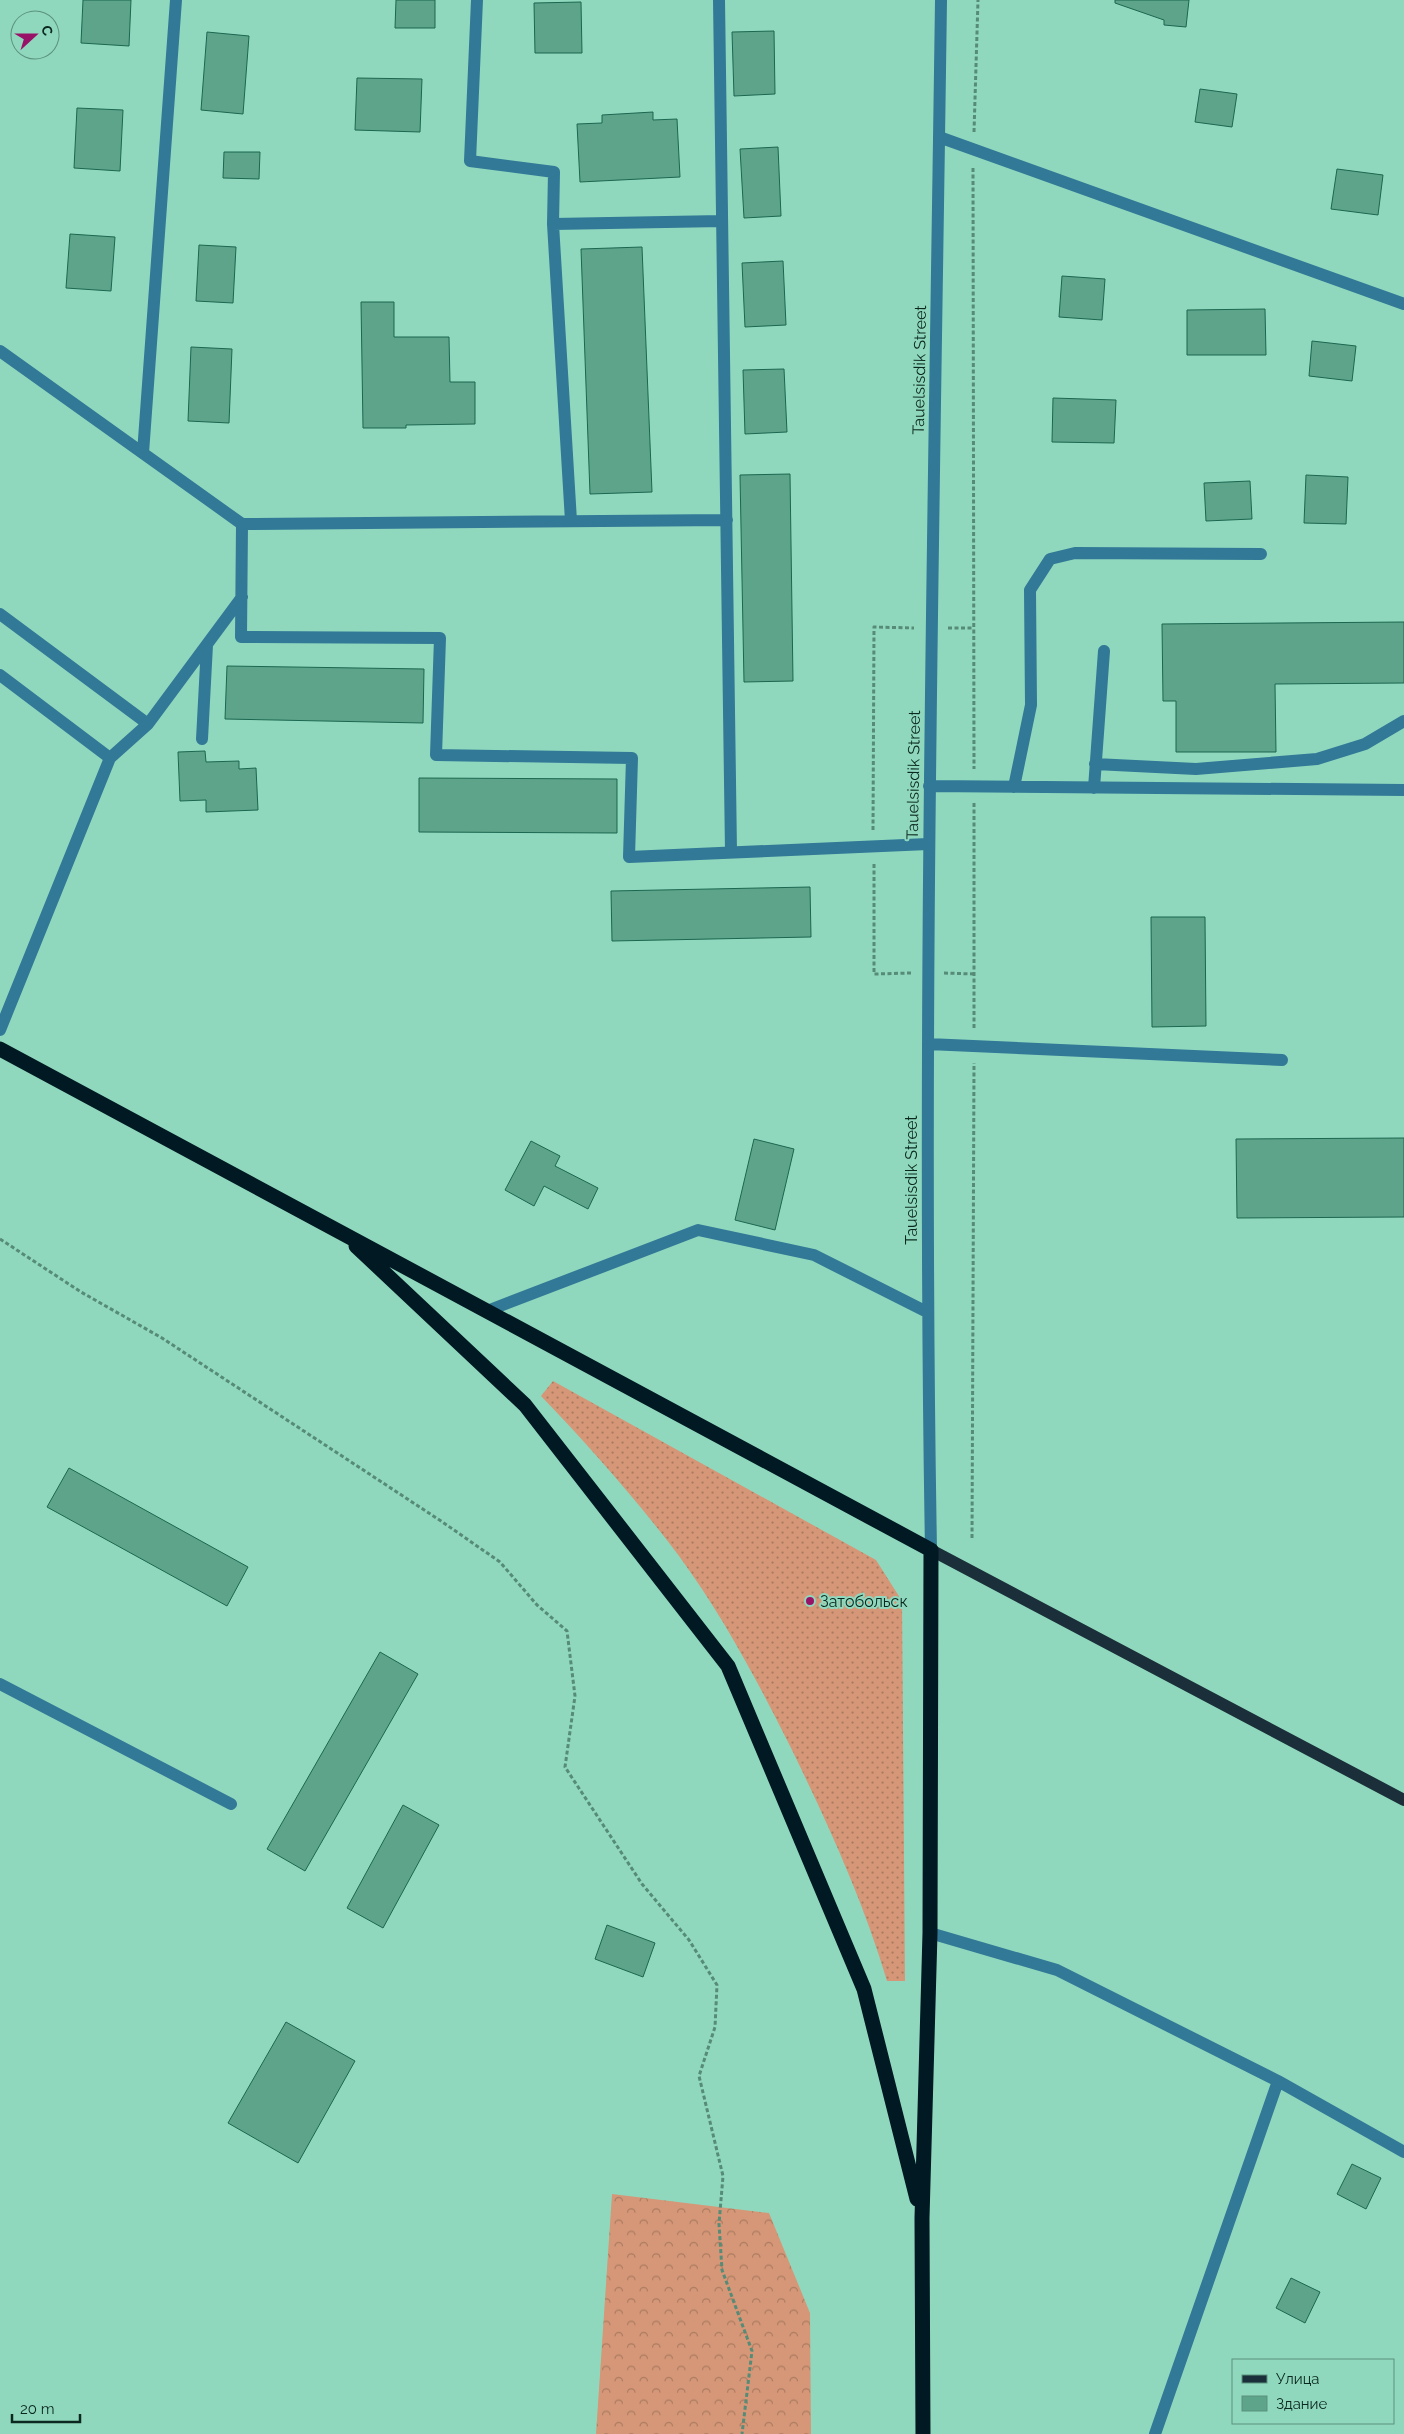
<svg xmlns="http://www.w3.org/2000/svg" width="1404" height="2434" viewBox="0 0 1404 2434" font-family="Raleway,sans-serif">
  <defs>
    <pattern id="grass-dots" width="8" height="8" patternUnits="userSpaceOnUse" patternTransform="scale(1.25)"><rect width="8" height="8" fill="#d59777"/><path d="M2 2h.1M6 6h.1" fill="none" stroke="#ab7b61" stroke-width="1.8" stroke-linecap="round"/></pattern>
    <pattern id="forest-crowns" width="20" height="18" patternUnits="userSpaceOnUse" patternTransform="scale(1.25)"><rect width="20" height="18" fill="#d59777"/><path d="M2 6a3 3 0 1 1 6 0M12 15a3 3 0 1 1 6 0" fill="none" stroke="#ab7b61"/></pattern>
  </defs>
  <rect width="100%" height="100%" fill="#90d8bd"/>
  <path fill="url(#grass-dots)" d="M553 1381 876 1560 902 1601 905 1981H887C863 1900 828 1824 791 1748 758 1682 723 1616 679 1556 636 1499 590 1447 541 1396Z"/>
  <path fill="url(#forest-crowns)" d="M612 2194 769 2213 810 2313 811 2434H596Z"/>
  <path fill="#5da48a" stroke="#1c6750" d="M83 0H131L129 46 81 43Z
    M396 0H435V28H395Z
    M1115 0H1189L1186 27 1164 25V20L1115 3Z
    M581 2 582 53H535L534 3Z
    M774 31 775 94 734 96 732 32Z
    M207 32 249 36 243 114 201 110Z
    M357 78 422 79 420 132 355 130Z
    M1200 89 1237 94 1232 127 1195 122Z
    M77 108 123 110 120 171 74 168Z
    M653 112V120L677 119 680 177 580 182 577 124 602 123V115Z
    M778 147 781 216 744 218 740 149Z
    M224 152H260L259 179 223 178Z
    M1337 169 1383 175 1378 215 1331 209Z
    M70 234 115 237 111 291 66 288Z
    M199 245 236 247 233 303 196 301Z
    M642 247 652 492 590 494 581 249Z
    M783 261 786 325 745 327 742 263Z
    M1062 276 1105 279 1102 320 1059 317Z
    M361 302H394V337H449L450 382H475V424L406 425V428H363Z
    M1265 309 1266 355H1187V310Z
    M1312 341 1356 346 1352 381 1309 376Z
    M191 347 232 349 229 423 188 421Z
    M784 369 787 432 745 434 743 370Z
    M1053 398 1116 400 1114 443 1052 442Z
    M790 474 793 681 744 682 740 475Z
    M1306 475 1348 477 1346 524 1304 523Z
    M1250 481 1252 519 1206 521 1204 483Z
    M1404 622V683L1275 684 1276 752H1176V701H1163L1162 624Z
    M227 666 424 669 423 723 225 719Z
    M205 751 206 762 239 761V769L256 768 258 810 206 812V800L180 801 178 752Z
    M419 778 617 779V833L419 832Z
    M810 887 811 937 612 941 611 891Z
    M1151 917H1205L1206 1026 1152 1027Z
    M1404 1138V1217L1237 1218 1236 1139Z
    M754 1139 794 1149 775 1230 735 1220Z
    M531 1141 560 1156 555 1166 598 1188 588 1209 544 1186 534 1206 505 1190Z
    M69 1468 248 1567 227 1606 47 1507Z
    M380 1652 418 1674 305 1871 267 1849Z
    M403 1805 439 1825 383 1928 347 1908Z
    M607 1925 655 1943 643 1977 595 1959Z
    M286 2022 355 2061 298 2163 228 2123Z
    M1352 2164 1381 2178 1366 2209 1337 2194Z
    M1291 2278 1320 2292 1305 2323 1276 2308Z"/>
  <g fill="none" stroke-linecap="round" stroke-linejoin="round">
    <path stroke="#558b77" stroke-width="3" stroke-dasharray="4 2.5" stroke-linecap="butt" d="M974 132 978 0
      M973 168 974 769
      M948 628H974
      M974 803V1029
      M873 830 874 627 914 628
      M874 864V974L911 973
      M944 973 974 974
      M0 1239 81 1292 162 1338 441 1521 500 1562 537 1605 567 1631 575 1696 565 1767 642 1884 689 1940 717 1985 715 2027 699 2076 723 2176 719 2224 722 2270 752 2351 742 2434
      M972 1538 974 1063"/>
    <path stroke="#317997" stroke-width="12" d="M477 0 470 161 554 172 553 224 571 521
      M719 0 731 852
      M939 137 1404 304
      M553 224 722 221
      M0 351 242 524 727 520
      M143 453 176 0
      M242 524 241 637 440 638 436 755 632 758 629 857 928 844
      M0 614 148 724
      M0 675 110 758
      M202 739 207 645
      M1095 764 1196 769 1317 759 1365 744 1404 721
      M929 786 1404 790
      M1014 787 1031 705 1030 590 1050 559 1075 553 1261 554
      M1094 788 1104 651
      M0 1030 110 758 148 724 242 597
      M928 1044 1282 1060
      M487 1311 698 1230 814 1255 927 1312
      M931 1550C922 1033 934 517 941 0
      M0 1684 231 1804
      M930 1933 1057 1970 1278 2081 1404 2152
      M1155 2434 1278 2081"/>
    <path stroke="#1a2f39" stroke-width="12" d="M931 1550 1404 1800"/>
    <path stroke="#011923" stroke-width="15" d="M0 1049 931 1550 930 1933 922 2218 923 2434
      M356 1246 525 1405 728 1666 864 1989 917 2199"/>
  </g>
  <circle fill="#981368" stroke="#90d8bd" stroke-width="2" cx="810" cy="1601" r="5"/>
  <g text-anchor="middle" stroke-width="4" stroke-linejoin="round" paint-order="stroke">
    <g font-size="16" fill="#0a281f" stroke="#90d8bd">
      <text transform="translate(919 370) rotate(-89)" y="6">Tauelsisdik Street</text>
      <text transform="translate(913 775) rotate(-89)" y="6">Tauelsisdik Street</text>
      <text transform="translate(911 1180) rotate(-90)" y="6">Tauelsisdik Street</text>
    </g>
    <g font-size="16" fill="#0a281f" stroke="#90d8bd" text-anchor="start">
      <text x="820" y="1607">Затобольск</text>
    </g>
  </g>
  <rect x="1232" y="2359" width="162" height="65" fill="#90d8bd" stroke="#5a927e"/>
  <rect x="1242" y="2375" width="25" height="8" fill="#1a2f39" stroke="#5a927e"/>
  <text x="1276" y="2384" font-size="15" fill="#0a281f">Улица</text>
  <rect x="1242" y="2396" width="25" height="15" fill="#5da48a" stroke="#5a927e"/>
  <text x="1276" y="2409" font-size="15" fill="#0a281f">Здание</text>
  <g transform="translate(35 35) rotate(69)"><circle r="24" fill="#90d8bd" stroke="#5a927e"/>
  <path d="M0-4L9 19L0 12L-9 19Z" fill="#981368"/>
  <text y="-8" font-size="14" font-weight="bold" text-anchor="middle" fill="#0a281f">С</text>
  </g>
  <path d="M12 2414v8h68v-8" fill="none" stroke="#0a281f" stroke-width="2.5"/>
  <text x="20" y="2414" font-size="15" fill="#0a281f" stroke="#90d8bd" stroke-width="4" paint-order="stroke">20 m</text>
</svg>
